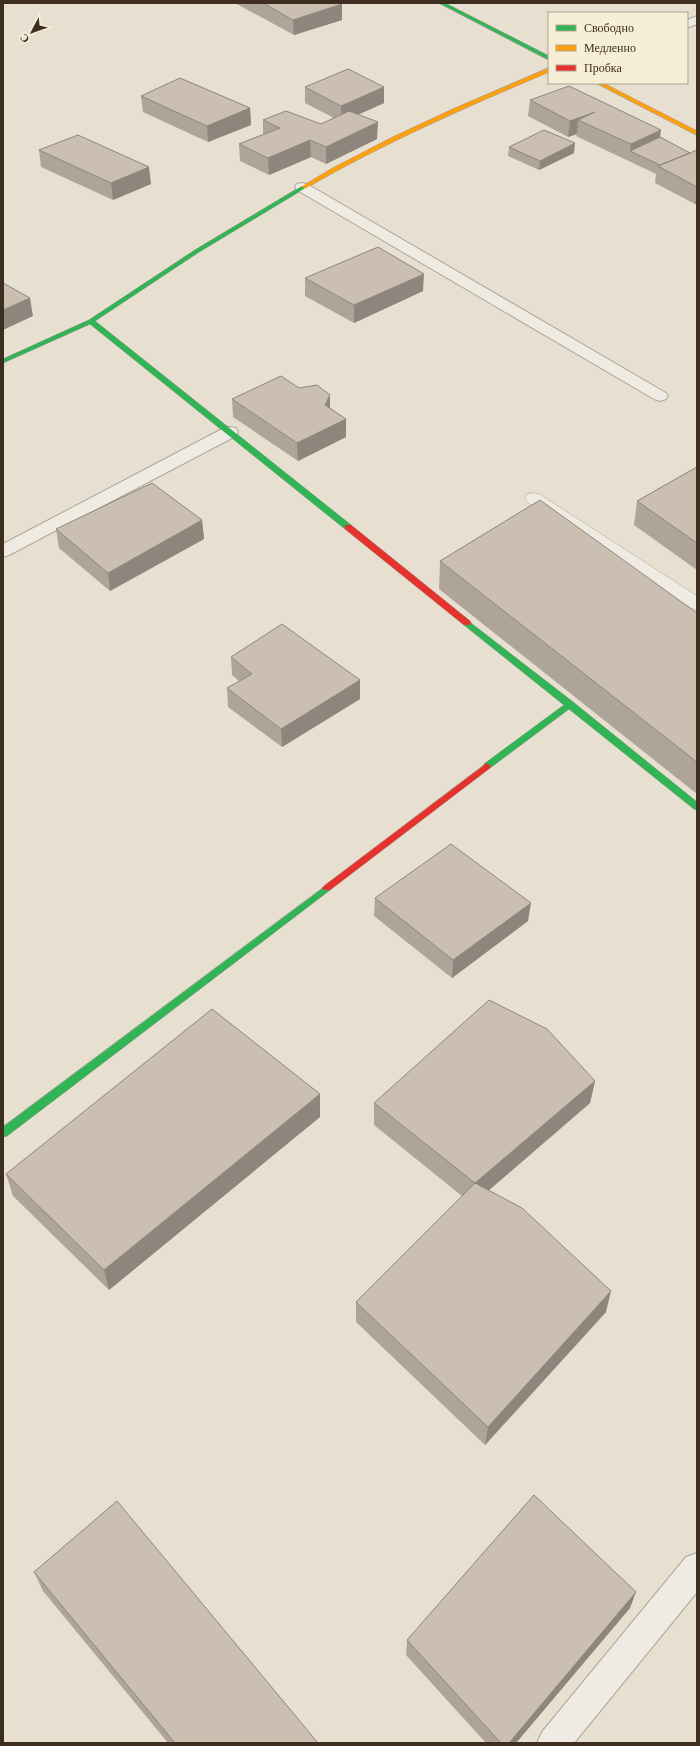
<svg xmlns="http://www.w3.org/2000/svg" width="700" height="1746" viewBox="0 0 700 1746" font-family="'Libre Baskerville',serif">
  <rect width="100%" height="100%" fill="#e7e0d1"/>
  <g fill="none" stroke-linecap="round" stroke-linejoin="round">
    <g stroke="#ada599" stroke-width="1">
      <path id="lane" d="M533 493 539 494 697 596V610L691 608 527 502 525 498 527 494Z"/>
    </g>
    <g stroke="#ada599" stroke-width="2">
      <path id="street" d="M697 16V24L687 28V20Z
        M302 183 307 184 666 393 668 396 666 399 660 401 654 399 297 190 295 187 297 184Z
        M230 427 236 428 238 432 236 436 9 555 3 557V544L224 428Z
        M697 1553V1592L574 1743H537L542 1732 686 1557Z"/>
    </g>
    <g stroke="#9c958a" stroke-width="1">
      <path id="fast" d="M439 3H445L549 56V60Z
        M302 186 307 187 199 252 95 321 351 525V529H345L90 324 3 363V359L89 320 195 250Z
        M467 620 573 702 697 802V810L694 809 569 709 490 768H484L483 766 484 764 564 705 464 625 463 623 464 621Z
        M327 885 330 886 332 888 330 890 7 1136 3 1137V1127Z"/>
    </g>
    <g stroke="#9c958a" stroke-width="1">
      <path id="slow" d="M549 68V72C466 107 384 143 306 188L301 187 331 169 391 138 453 109Z
        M596 83H603L697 131V135Z"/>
    </g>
    <g stroke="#9c958a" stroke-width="1">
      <path id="jam" d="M345 525H351L470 621 471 623 470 625H464L345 529Z
        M487 763 491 766 490 768 330 890H324L322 888 324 886Z"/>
    </g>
    <use href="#lane" fill="#efebe3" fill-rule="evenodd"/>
    <use href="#street" fill="#efebe3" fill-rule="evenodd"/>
    <use href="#fast" fill="#30b455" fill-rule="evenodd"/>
    <use href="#slow" fill="#ff9f0a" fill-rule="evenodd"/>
    <use href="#jam" fill="#e5322d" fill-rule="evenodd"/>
  </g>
  <path fill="#afa499" d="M235 3H340L342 20 294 35Z
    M305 87H384V103L358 115 377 139 326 164 311 157 269 175 240 161 239 144 263 134V120L321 124 334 118 305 103Z
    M141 96 250 108 251 125 208 142 143 112Z
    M530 100 660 137 690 153 697 150V204H695L655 183 656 174 576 136 577 134 568 137 528 116Z
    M509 147 574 153 539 170 508 156Z
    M39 150 151 184 113 200 41 167Z
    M305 278 423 291 354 323 305 296Z
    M232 399 330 408 346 419V437L298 461 233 417Z
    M697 467V570L634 525 637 501Z
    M202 520 204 539 110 591 59 548 56 529Z
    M440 561 697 613V794L439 589Z
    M231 657 360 680V699L282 747 228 707 227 688 239 681 232 675Z
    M375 898 528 921 452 978 374 916Z
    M595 1081 590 1103 489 1190 606 1312 485 1445 356 1322V1302L462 1196 374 1125V1103Z
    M320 1094V1117L109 1290 13 1196 6 1174Z
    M34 1572 318 1743H168L43 1591Z
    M630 1608 516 1743H486L406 1655 407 1640Z"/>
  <path fill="#8e867d" d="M342 4V20L294 35 293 20Z
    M384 87V103L341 122V106Z
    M250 108 251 125 208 142 207 126Z
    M595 112 578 120 577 134 568 137 570 121Z
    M378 122 377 139 326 164V147Z
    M661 130 659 146 630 151 631 144Z
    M310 140 311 157 269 175 268 158Z
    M575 143 574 153 539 170 540 161Z
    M149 167 151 184 113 200 111 183Z
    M697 194V204H695Z
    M424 274 423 291 354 323V305Z
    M30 298 33 316 3 330V310Z
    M330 395V413L325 405Z
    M346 419V437L298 461 297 443Z
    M202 520 204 539 110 591 108 573Z
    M360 680V699L282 747 281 729Z
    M531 903 528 921 452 978 453 960Z
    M595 1081 590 1103 473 1204 475 1183Z
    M320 1094V1117L109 1290 104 1270Z
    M611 1291 606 1312 485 1445 488 1427Z
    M636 1592 630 1608 516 1743H509Z"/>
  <path fill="#cbbfb2" stroke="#8e867d" d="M263 3H340L342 4 293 20Z
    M348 69 384 87 341 106 305 87Z
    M180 78 250 108 207 126 141 96Z
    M569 86 661 130 631 144 578 120 595 112 570 121 530 100Z
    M286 111 321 124 349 111 378 122 326 147 310 140 268 158 239 144 280 128 263 120Z
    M544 130 575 143 540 161 509 147Z
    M78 135 149 167 111 183 39 150Z
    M660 137 690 153 660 165 630 151Z
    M697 150V187L658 166Z
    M378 247 424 274 354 305 305 278Z
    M3 283 30 298 3 310Z
    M281 376 299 388 317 385 330 395 325 405 346 419 297 443 232 399Z
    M697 467V543L637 501Z
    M152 483 202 520 108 573 56 529Z
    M540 500 697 613V762L440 561Z
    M282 624 360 680 281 729 227 688 252 674 231 657Z
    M451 844 531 903 453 960 375 898Z
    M489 1000 547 1029 595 1081 475 1183 374 1103Z
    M212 1009 320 1094 104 1270 6 1174Z
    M475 1183 522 1208 611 1291 488 1427 356 1302Z
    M534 1495 636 1592 509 1743H501L407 1640Z
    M117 1501 318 1743H175L34 1572Z"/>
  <rect width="700" height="1746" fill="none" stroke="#3d2e20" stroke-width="8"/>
  <rect x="548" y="12" width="140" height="72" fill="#f7eed8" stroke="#ada18e"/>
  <rect x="556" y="25" width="20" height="6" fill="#30b455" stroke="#ada18e"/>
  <text x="584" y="32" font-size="12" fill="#3d2e20">Свободно</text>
  <rect x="556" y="45" width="20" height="6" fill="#ff9f0a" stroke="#ada18e"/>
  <text x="584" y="52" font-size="12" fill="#3d2e20">Медленно</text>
  <rect x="556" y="65" width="20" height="6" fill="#e5322d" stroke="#ada18e"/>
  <text x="584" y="72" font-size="12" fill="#3d2e20">Пробка</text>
  <g transform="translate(32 32) rotate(229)" stroke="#f7eed8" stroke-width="3" paint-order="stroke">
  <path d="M0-3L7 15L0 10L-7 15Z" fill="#3d2e20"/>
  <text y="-6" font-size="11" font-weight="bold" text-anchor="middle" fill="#3d2e20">С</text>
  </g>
</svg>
